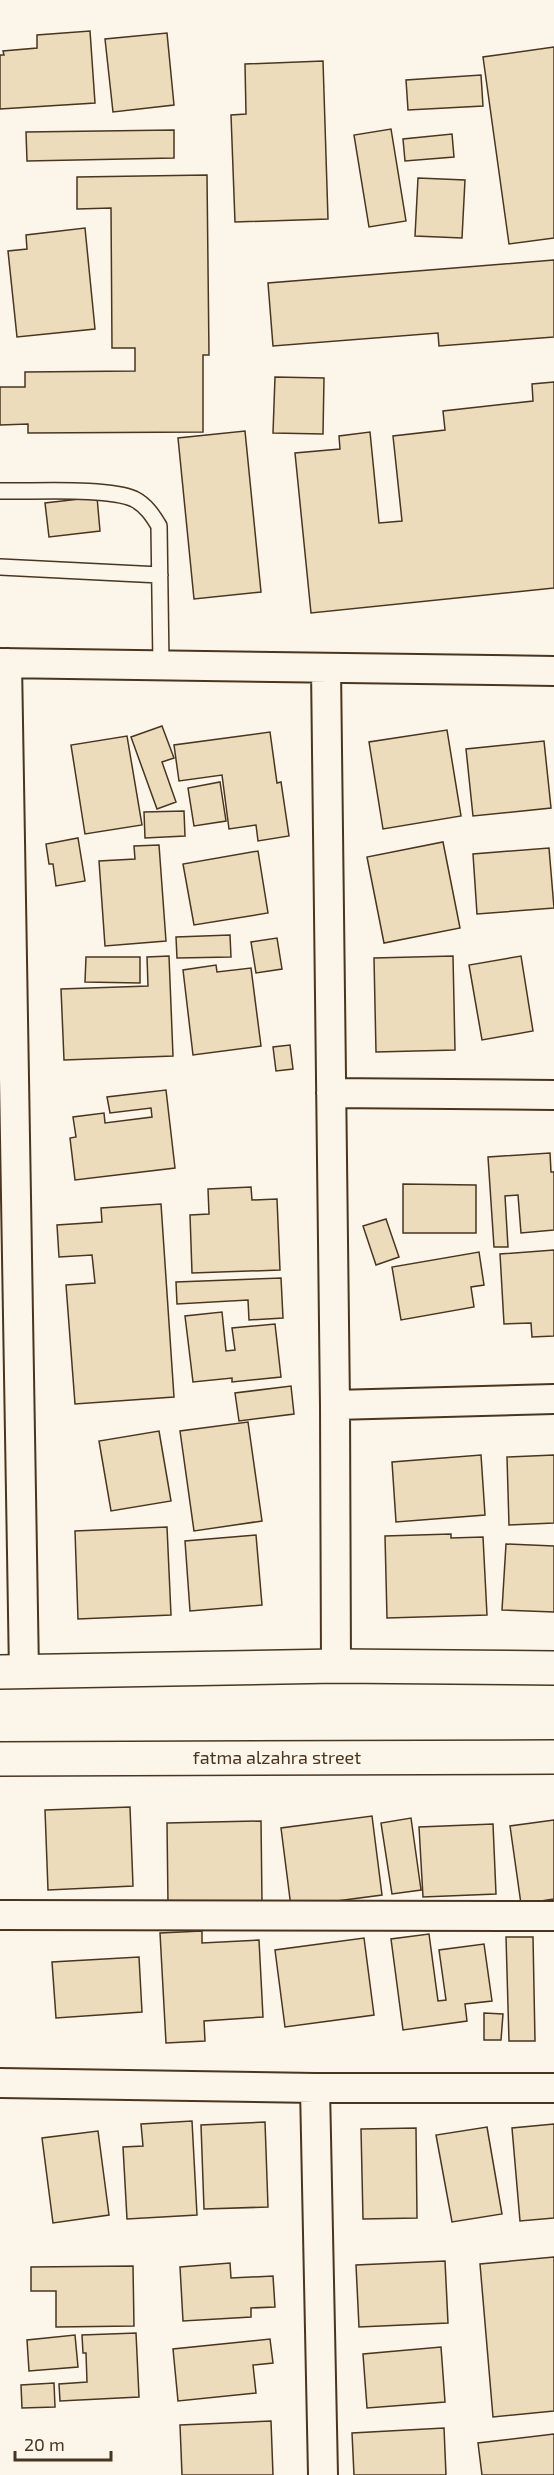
<svg xmlns="http://www.w3.org/2000/svg" width="554" height="2475" viewBox="0 0 554 2475" font-family="'Exo 2',sans-serif">
  <rect width="100%" height="100%" fill="#fbf6e9"/>
  <path fill="#ecdcbc" stroke="#4a3520" stroke-width="1.5" d="M90 31 95 103 0 109V55H4L3 51 37 48V35Z
    M167 33 174 105 113 112 105 39Z
    M554 47V238L509 244 483 57Z
    M323 61 328 219 235 222 231 115 246 114 245 64Z
    M481 75 483 106 408 110 406 80Z
    M391 129 406 221 369 227 354 135Z
    M174 130V158L27 161 26 132Z
    M452 134 454 157 405 161 403 139Z
    M207 175 209 355H203V432L28 433V424L0 425V387H25V372L135 371V348H112L111 208 77 209V177Z
    M418 178 465 180 462 238 415 236Z
    M85 228 95 329 17 337 8 251 27 249 26 235Z
    M554 260V337L439 346 438 333 273 346 268 283Z
    M275 377 324 378 323 434 273 433Z
    M554 382V588L311 613 295 453 340 449 339 436 370 432 379 523 402 521 393 436 445 430 443 411 533 401 532 384Z
    M245 431 261 592 194 599 178 438Z
    M97 497 100 531 49 537 45 503Z
    M162 726 174 758 162 762 176 802 157 809 131 737Z
    M447 730 461 816 383 829 369 742Z
    M270 732 277 783 281 782 289 836 258 841 256 825 229 829 222 775 179 781 174 745Z
    M127 736 142 825 85 834 71 745Z
    M544 741 551 808 473 816 466 749Z
    M220 782 226 821 194 826 188 788Z
    M184 811 185 836 145 838 144 812Z
    M78 838 85 881 56 886 53 864H49L46 844Z
    M443 842 460 928 384 943 367 857Z
    M159 845 166 941 105 946 99 861 135 859 134 846Z
    M549 848 554 908 477 914 473 854Z
    M258 851 268 913 194 925 183 864Z
    M230 935 231 957 177 958 176 937Z
    M277 938 282 969 256 973 251 942Z
    M169 956 173 1056 64 1060 61 989 148 986 147 957Z
    M453 956 455 1050 376 1052 374 958Z
    M521 956 533 1031 482 1040 469 965Z
    M86 957H140V983L85 982Z
    M216 965 217 972 251 968 261 1046 193 1055 183 970Z
    M290 1045 293 1069 276 1071 273 1047Z
    M166 1090 175 1168 75 1180 70 1138 76 1137 73 1117 104 1113 105 1123 152 1117 151 1108 110 1113 107 1097Z
    M550 1153 551 1172H554V1230L521 1233 518 1195 505 1196 508 1247H494L488 1157Z
    M403 1184 476 1185V1233H403Z
    M251 1187 252 1200 277 1199 280 1270 192 1273 190 1215 209 1214 208 1189Z
    M161 1204 174 1397 75 1404 66 1285 95 1283 92 1255 59 1257 57 1225 102 1222 101 1208Z
    M386 1219 399 1257 376 1265 363 1226Z
    M554 1250V1336L532 1337 531 1323 504 1324 500 1254Z
    M479 1252 484 1285 471 1287 474 1307 401 1320 392 1267Z
    M281 1278 283 1318 249 1320 248 1300 177 1304 176 1282Z
    M222 1312 226 1351 235 1350 232 1328 275 1324 281 1377 232 1382V1378L193 1382 185 1316Z
    M291 1386 294 1414 239 1421 235 1393Z
    M248 1422 262 1521 194 1531 180 1431Z
    M159 1431 171 1501 111 1511 99 1441Z
    M481 1455 485 1515 396 1522 392 1462Z
    M554 1455V1523L509 1525 507 1457Z
    M167 1527 171 1615 78 1619 75 1531Z
    M451 1534V1538L483 1537 487 1615 387 1618 385 1536Z
    M256 1535 262 1605 190 1611 185 1541Z
    M506 1544 554 1546V1612L502 1610Z
    M130 1807 133 1886 48 1890 45 1810Z
    M372 1816 382 1895 291 1907 281 1828Z
    M411 1818 421 1890 392 1894 381 1823Z
    M554 1820V1899L521 1904 510 1826Z
    M261 1821 262 1902 168 1904 167 1823Z
    M493 1824 496 1894 423 1897 419 1827Z
    M202 1931V1943L259 1940 263 2017 204 2021 205 2041 166 2043 160 1933Z
    M429 1934 438 2001 446 2000 439 1950 484 1944 492 2001 465 2004 467 2021 403 2030 391 1939Z
    M506 1937H533L535 2041H509Z
    M364 1938 374 2015 285 2027 275 1950Z
    M139 1957 142 2012 56 2018 52 1962Z
    M484 2013 503 2014 501 2040H484Z
    M192 2121 197 2215 127 2219 123 2147 143 2146 141 2124Z
    M265 2122 268 2207 204 2209 201 2125Z
    M554 2124V2218L520 2221 512 2128Z
    M487 2127 502 2214 452 2222 436 2135Z
    M416 2128 417 2218 363 2219 361 2129Z
    M98 2131 109 2215 53 2223 42 2138Z
    M554 2257V2411L493 2417 480 2264Z
    M445 2261 448 2323 359 2327 356 2265Z
    M230 2263 231 2278 273 2276 275 2307 251 2308V2317L183 2321 180 2267Z
    M133 2266 134 2326 56 2327V2291H31V2267Z
    M136 2333 139 2397 60 2401 59 2384 87 2382 86 2353H83L82 2335Z
    M75 2335 78 2367 29 2371 27 2340Z
    M270 2339 273 2363 253 2365 256 2393 178 2401 173 2349Z
    M441 2347 445 2402 367 2408 363 2354Z
    M54 2383 55 2407 22 2408 21 2385Z
    M271 2421 273 2475H182L180 2425Z
    M444 2428 446 2475H354L352 2433Z
    M554 2434V2475H482L478 2443Z"/>
  <g fill="none" stroke-linecap="round" stroke-linejoin="round">
    <g stroke="#4a3520" stroke-width="18">
      <path id="service" d="M0 491C32 492 108 487 134 499 146 505 153 516 159 526L161 665
        M0 567 160 575"/>
    </g>
    <g stroke="#4a3520" stroke-width="32">
      <path id="minor" d="M0 663 554 671
        M7 663 24 1672
        M326 668 335 1405 336 1666
        M331 1093 554 1095
        M335 1405 554 1399
        M0 1915 554 1916
        M0 2083 315 2088H554
        M315 2088 323 2475"/>
    </g>
    <g stroke="#4a3520" stroke-width="36">
      <path id="tertiary" d="M0 1672 336 1666 554 1668
        M0 1759 554 1757"/>
    </g>
    <use href="#service" stroke="#fbf6e9" stroke-width="15"/>
    <use href="#minor" stroke="#fbf6e9" stroke-width="28"/>
    <use href="#tertiary" stroke="#fbf6e9" stroke-width="33"/>
  </g>
  <g text-anchor="middle" stroke-width="4.5" stroke-linejoin="round" paint-order="stroke">
    <g font-size="18" fill="#4a3520" stroke="#fbf6e9">
      <text x="277" y="1764">fatma alzahra street</text>
    </g>
  </g>
  <path d="M15 2451v9h96v-9" fill="none" stroke="#4a3520" stroke-width="3"/>
  <text x="24" y="2451" font-size="18" fill="#4a3520" stroke="#fbf6e9" stroke-width="4.5" paint-order="stroke">20 m</text>
</svg>
